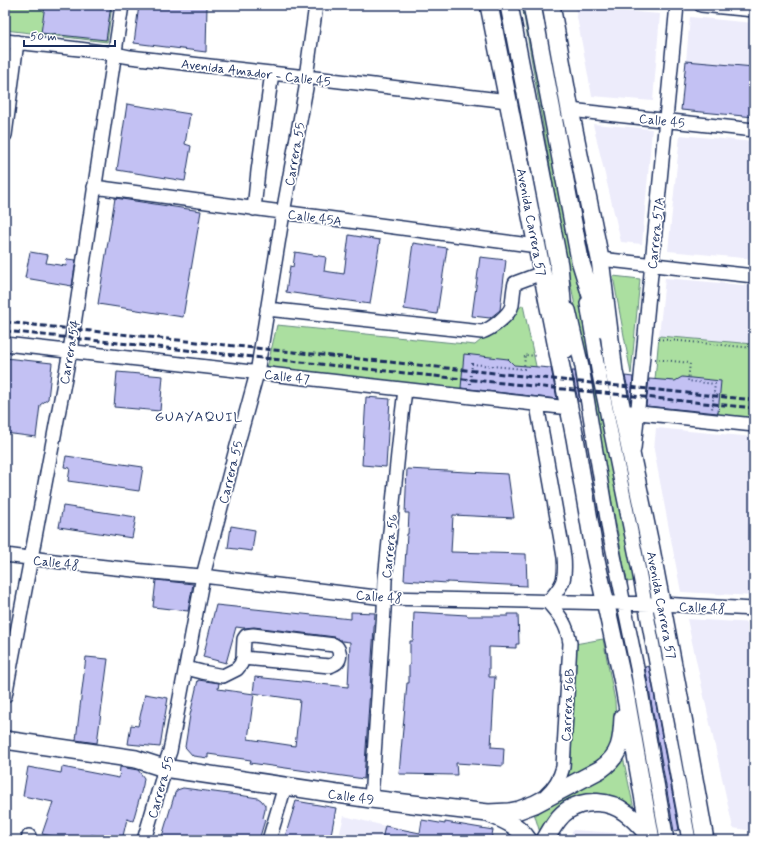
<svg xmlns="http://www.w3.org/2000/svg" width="759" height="845" viewBox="0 0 759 845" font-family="Mynerve,sans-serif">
  <rect width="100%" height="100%" fill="#fff"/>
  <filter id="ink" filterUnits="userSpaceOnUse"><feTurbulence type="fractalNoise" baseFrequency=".025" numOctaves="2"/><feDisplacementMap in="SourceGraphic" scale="8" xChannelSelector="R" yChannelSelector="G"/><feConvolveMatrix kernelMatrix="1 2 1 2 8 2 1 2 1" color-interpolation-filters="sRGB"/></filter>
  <g filter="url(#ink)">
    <path fill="#edecfb" d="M575 7 660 14 653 101 592 96Z
      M690 17 754 23V67L686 61Z
      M593 124 652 129 642 244 621 242Z
      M680 135 754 142V259L668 251Z
      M665 278 754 286V344L659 336Z
      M656 428 754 437V596L681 592 654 450Z
      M687 619 754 623V831L733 828Z
      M344 816 385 826 382 840H338Z
      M573 830 631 834 632 840H568Z"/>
    <path fill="#abdfa0" stroke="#63877f" d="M5 5H112L107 42 5 30Z
      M522 5H526L634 581 627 582 567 264Z
      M613 276 640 279 631 374Z
      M523 305 543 399 267 368 277 325 475 345Z
      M659 336 754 344V421L652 412Z
      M603 639 615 701 616 723 612 747 603 757 567 777 571 760 575 644Z
      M623 757 634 809 595 796 541 836 534 813 602 777Z"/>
    <path fill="#c3c1f3" stroke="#1b2f5e" d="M45 5H111L106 40 41 33Z
      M139 5H207L206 52 134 43Z
      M686 61 754 67V117L681 110Z
      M127 104 190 114 185 144 191 146 185 181 117 170Z
      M115 198 201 211 183 317 98 304Z
      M349 235 380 240 370 304 286 292 290 266 293 267 295 252 326 257 324 271 344 274Z
      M413 243 447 248 437 314 404 309Z
      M30 252 48 255 46 263 66 266 67 259 76 260 72 286 25 278Z
      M480 257 506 260 500 310 490 318 472 316Z
      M464 354 508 359 514 365 551 368 557 399 461 388Z
      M5 358 52 363 48 399 40 405 36 437 5 433Z
      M572 371H575L580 402 578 401Z
      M117 372 163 376 160 411 114 407Z
      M625 376 633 377 631 402Z
      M682 377 721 381 718 413 646 406 649 379 675 381Z
      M366 397 390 399 386 467 362 465Z
      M66 456 143 467 139 491 68 481 70 468 64 467Z
      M407 469 508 474 514 518 453 515 451 552 526 554 527 586 447 582V583L404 580 407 534H408L409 513H405Z
      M63 506 136 517 132 538 59 527Z
      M231 526 255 530 252 551 228 548Z
      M156 580 193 584 188 611 153 607Z
      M216 605 351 619V612L375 613 364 779 250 763 251 760 208 754V758L193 756 185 747 190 715 198 680 219 683 218 689 254 694 248 739 295 746 300 700 253 693 255 677 348 687 350 642 342 641 335 637 254 627 244 628 236 627 226 663 203 657Z
      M414 612 467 615V616H508V614H518L519 644H516V648L489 647V677H495L491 747 504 748 503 766 456 763 457 775 399 774 407 683H409V665H410V641H413Z
      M86 657 108 659 97 743 76 740Z
      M649 666 679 830 674 831 645 667Z
      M145 694 168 698 164 721 160 747 128 744 131 725 138 726Z
      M28 767 61 773 62 767 119 778 120 767 138 770 144 778 143 785 133 821 127 819 122 840H113V837L91 835 90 840H70L42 834 53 802 23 796Z
      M183 788 245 796 258 798 261 800 265 805V810L263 818 265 820 259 840H161L175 793 177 790Z
      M296 801 336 808 330 840H284Z
      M422 820 445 824V822L493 830 491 840H382L385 826 420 833Z"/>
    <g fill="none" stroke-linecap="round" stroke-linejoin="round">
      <g stroke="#1b2f5e" stroke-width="16">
        <path id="minor" d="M701 5 754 10
          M5 41C47 46 89 48 130 57L306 77 508 101
          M570 110 754 130
          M5 135 17 42
          M94 187 537 246
          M254 209 258 171 272 73
          M600 259 754 276
          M587 303 598 369 639 571 689 840
          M267 309 482 332C491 329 510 315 512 305 513 298 513 290 515 283L542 273
          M569 310 582 367 609 531 637 668 667 840
          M5 344 569 408
          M537 405 564 557C566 580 563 585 548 602 560 616 567 624 570 643L563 767C560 779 555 787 546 795
          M630 412 754 425
          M634 449 677 5
          M5 555C71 563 137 572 203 576L384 598 661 604 754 609
          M186 668 202 672 223 676 237 669 241 664 243 658 244 639 246 636 253 635 334 645C340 648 342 658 336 663 335 664 332 665 330 666L243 658
          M5 696 70 351 122 5
          M371 799 384 610 385 580 402 415 405 390
          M28 840 29 836
          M144 840 162 779 164 768 170 751 203 576 234 457 257 373 283 213 306 88V77L316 5
          M269 840 285 786"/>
      </g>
      <g stroke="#1b2f5e" stroke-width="20">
        <path id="major" d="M489 5 575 438 595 555 624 687 651 840
          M509 5 559 265 566 349
          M532 5 580 260 601 328
          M551 5 570 110 600 259 614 372 651 549 684 723 705 840
          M5 740 136 759 164 768 371 799 488 813 509 812 519 810 535 804 601 769C621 755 622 740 623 717
          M490 814C505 820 519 826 528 840
          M545 840C551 830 557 817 568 810 585 799 610 800 626 813 636 820 643 829 650 837"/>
      </g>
      <path stroke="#1b2f5e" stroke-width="2" stroke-dasharray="1 3" stroke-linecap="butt" d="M658 339 754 348
        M655 359 690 363 688 381 715 384 712 409
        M470 384 472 364 524 369 525 355 538 356"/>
      <use href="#minor" stroke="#fff" stroke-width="13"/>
      <use href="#major" stroke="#fff" stroke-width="17"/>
      <path stroke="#1b2f5e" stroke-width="3" stroke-dasharray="6 3" stroke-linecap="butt" d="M5 322 754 400
        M5 331 453 378 754 408"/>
    </g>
  </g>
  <g text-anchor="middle" stroke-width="3.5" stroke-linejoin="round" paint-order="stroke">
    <g font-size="13" fill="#1b2f5e" stroke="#fff">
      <text transform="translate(256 72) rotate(7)" y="5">Avenida Amador - Calle 45</text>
      <text transform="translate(662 120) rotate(6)" y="5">Calle 45</text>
      <text transform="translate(294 154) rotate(-80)" y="5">Carrera 55</text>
      <text transform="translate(315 217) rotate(8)" y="5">Calle 45A</text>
      <text transform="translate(532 222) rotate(79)" y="5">Avenida Carrera 57</text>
      <text transform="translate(655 233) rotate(-84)" y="5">Carrera 57A</text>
      <text transform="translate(69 352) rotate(-80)" y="5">Carrera 54</text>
      <text transform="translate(287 376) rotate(7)" y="5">Calle 47</text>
      <text transform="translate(230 472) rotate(-76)" y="5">Carrera 55</text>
      <text transform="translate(389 546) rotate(-84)" y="5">Carrera 56</text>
      <text transform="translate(56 562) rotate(7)" y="5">Calle 48</text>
      <text transform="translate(379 596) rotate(5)" y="5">Calle 48</text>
      <text transform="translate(662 605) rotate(79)" y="5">Avenida Carrera 57</text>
      <text transform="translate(702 607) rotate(3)" y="5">Calle 48</text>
      <text transform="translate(567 705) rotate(-87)" y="5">Carrera 56B</text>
      <text transform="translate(160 787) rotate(-74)" y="5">Carrera 55</text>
      <text transform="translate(351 796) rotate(8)" y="5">Calle 49</text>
    </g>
    <g font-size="14" letter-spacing="1" fill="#1b2f5e" stroke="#fff">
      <text x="199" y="421">GUAYAQUIL</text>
    </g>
  </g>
  <rect width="759" height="845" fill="none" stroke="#fff" stroke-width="20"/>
  <rect x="10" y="10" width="739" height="825" fill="none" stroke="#1b2f5e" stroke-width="1.5" filter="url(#ink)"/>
  <path d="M24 40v6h91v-6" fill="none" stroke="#1b2f5e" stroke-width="2"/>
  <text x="30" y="40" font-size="12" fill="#1b2f5e" stroke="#ffffff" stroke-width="3" paint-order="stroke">50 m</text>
</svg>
